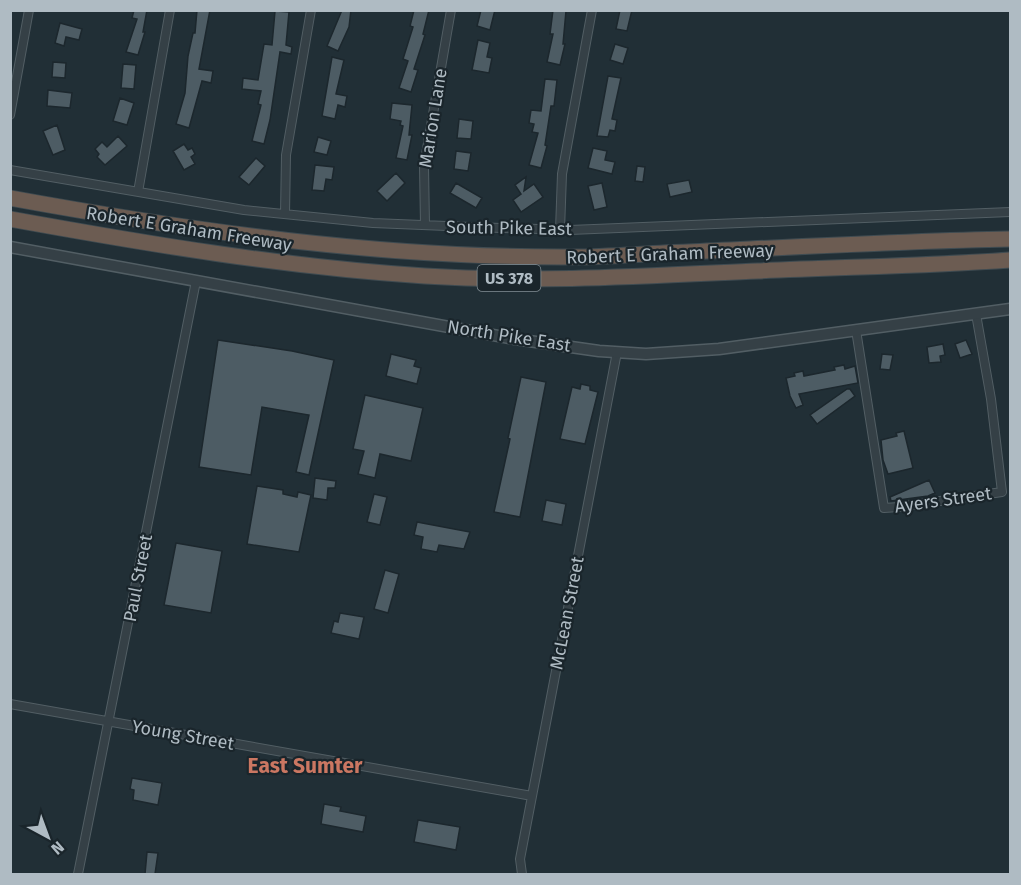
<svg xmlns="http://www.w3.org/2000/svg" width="1021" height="885" viewBox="0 0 1021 885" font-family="'Fira Sans',sans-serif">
  <rect width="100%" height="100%" fill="#212f36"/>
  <path fill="#4d5c64" stroke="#1c272d" stroke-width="1.5" d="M134 10H147L143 32H145L138 55 126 52 137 19 132 18Z
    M197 10H210L199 69 213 71 211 83 202 81 189 128 176 124 185 93 188 56 193 33H195Z
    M342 10H351L349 27 338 51 327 46Z
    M414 10H429L423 34 425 35 414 69 418 70 411 92 399 88 408 61 403 59 413 27 410 26Z
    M481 10H495L490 30 477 26Z
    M553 10 566 11 563 44H565L560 65 547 62 553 34H550Z
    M620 10H632L627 31 616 29Z
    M275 11 289 12 286 45 292 47 291 54 280 52 270 120 264 144 252 141 261 105 258 104 261 91 242 89 243 78 258 80 264 44 272 45Z
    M60 23 82 29 79 40 66 37 64 46 55 43Z
    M478 40 490 43 487 57 492 58 489 73 472 70Z
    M615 44 628 48 623 64 610 60Z
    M332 57 344 60 336 94 347 96 345 107 338 105 335 119 322 116Z
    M53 62 66 63 65 78 52 77Z
    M123 64 136 65 134 89 121 88Z
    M608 76 621 78 612 119 617 120 615 131 610 130 608 137 597 136Z
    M545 79 557 80 554 106H551L545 145 547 146 541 168 529 165 538 133 532 132 534 124 529 123 531 110 541 111Z
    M48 90 72 93 70 108 47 106Z
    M120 98 134 103 127 125 113 121Z
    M392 103 412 105 409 135H412L407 160 396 158 403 126 400 125 401 121 390 119Z
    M459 119 473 121 471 139 457 138Z
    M57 125 65 150 53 155 43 131Z
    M118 136 127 146 105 165 97 157 99 154 95 149 102 142 107 147Z
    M318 137 331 141 327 155 314 152Z
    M184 144 188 150 192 148 195 154 191 157 195 164 184 170 173 151Z
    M593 148 607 151 605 160 615 162 612 174 588 168Z
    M456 151 471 153 468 171 454 169Z
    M256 158 265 166 249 185 239 177Z
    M315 165 334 167 332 180 326 179 324 191 312 190Z
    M637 166 645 167 643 182 635 181Z
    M396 173 405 183 387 201 377 191Z
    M526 177 524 191 534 184 543 197 521 212 513 200 521 194 515 185Z
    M689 180 692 192 670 197 667 184Z
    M456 183 482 198 476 208 450 193Z
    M602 183 607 207 594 210 588 186Z
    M218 340 292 351 334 360 309 475 296 472 309 415 262 407 251 475 199 467Z
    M966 340 972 354 960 358 955 344Z
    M943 344 945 355 940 356 941 362 929 363 927 347Z
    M391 354 416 360 414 366 421 368 417 384 386 376Z
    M882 354 893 355 890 370 880 369Z
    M844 365 845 369 855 366 858 383 799 394 803 405 796 408 790 396 786 378 795 376 794 373 803 371 804 376 835 370 834 367Z
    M521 377 546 382 520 517 494 512 510 439 508 438Z
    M581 384 590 386V390L598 392 585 444 560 439 572 387 580 389Z
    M847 389H850L855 396 817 424 810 415Z
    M365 395 423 408 411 461 380 454 375 478 358 474 364 451 353 449Z
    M904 431 913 468 888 474 883 460 881 440 897 436 896 433Z
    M315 478 336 481 335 488H328L327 500 313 498Z
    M929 480 935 493 928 496 891 501 890 497Z
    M257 486 283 490V494L297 497 298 492 311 495 299 552 247 544Z
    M374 494 387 497 380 525 367 522Z
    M546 500 566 504 562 525 542 521Z
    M417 522 470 532 464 549 439 545 437 552 421 549 423 537 414 535Z
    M176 543 222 551 211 613 164 605Z
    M385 570 399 574 388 613 374 609Z
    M340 613 364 617 359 639 331 633 334 621 338 622Z
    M132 778 162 783 158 805 133 800 134 790 130 789Z
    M324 804 341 807 340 811 366 816 363 832 321 824Z
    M418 820 460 827 456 850 414 842Z
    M147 852 158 853 155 874H145Z"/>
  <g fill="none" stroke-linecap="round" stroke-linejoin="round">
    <g stroke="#525e64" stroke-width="10">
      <path id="minor" d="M10 115 29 10
        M10 170 244 210 373 223 471 227 570 230 1010 212
        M138 192 170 10
        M285 214 286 155 311 10
        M425 225 424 166 451 10
        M560 230 562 174 592 10
        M856 330 884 508 899 507 1002 492 991 399 976 314
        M10 704 532 796
        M78 874 196 281
        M522 874 520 859 617 352"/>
    </g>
    <g stroke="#525e64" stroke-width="13">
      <path id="tertiary" d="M10 247 356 310 515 339 599 351 646 354 719 349 1010 309"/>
    </g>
    <g stroke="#3f4b51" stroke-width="17">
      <path id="motorway" d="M10 198C196 232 383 258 572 257 610 257 649 253 688 252 795 247 903 241 1010 239
        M10 219C148 244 285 267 425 276 536 283 648 276 758 271 842 267 927 266 1010 260"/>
    </g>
    <use href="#minor" stroke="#354046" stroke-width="8"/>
    <use href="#tertiary" stroke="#354046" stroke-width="10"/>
    <use href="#motorway" stroke="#6c5c52" stroke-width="15"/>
  </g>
  <g text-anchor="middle" stroke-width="4.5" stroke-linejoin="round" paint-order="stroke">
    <rect fill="#1a252b" stroke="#828e95" stroke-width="1.5" x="477.5" y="265" width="63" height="26" rx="4.5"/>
    <g font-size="16" font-weight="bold" fill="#afbbc3">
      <text x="509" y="284">US 378</text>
    </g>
    <g font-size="18" fill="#afbbc3" stroke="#1a252b">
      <text transform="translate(433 118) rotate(-81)" y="6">Marion Lane</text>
      <text transform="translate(509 228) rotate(1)" y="6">South Pike East</text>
      <text transform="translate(189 229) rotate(9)" y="6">Robert E Graham Freeway</text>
      <text transform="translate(670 254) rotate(-2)" y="6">Robert E Graham Freeway</text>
      <text transform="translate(509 336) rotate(9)" y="6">North Pike East</text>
      <text transform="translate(943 500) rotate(-8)" y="6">Ayers Street</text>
      <text transform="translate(138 578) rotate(-79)" y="6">Paul Street</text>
      <text transform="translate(567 613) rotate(-79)" y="6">McLean Street</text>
      <text transform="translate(183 735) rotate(10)" y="6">Young Street</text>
    </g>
    <g font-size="21" font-weight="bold" fill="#cb7762" stroke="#1a252b">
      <text x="305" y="773">East Sumter</text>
    </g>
  </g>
  <rect width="1021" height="885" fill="none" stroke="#afbbc3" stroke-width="24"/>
  <g transform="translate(48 837) rotate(139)" stroke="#1a252b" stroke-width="4.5" paint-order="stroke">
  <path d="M0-4.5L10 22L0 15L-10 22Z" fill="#afbbc3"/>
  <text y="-9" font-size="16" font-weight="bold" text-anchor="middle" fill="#afbbc3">N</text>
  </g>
</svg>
